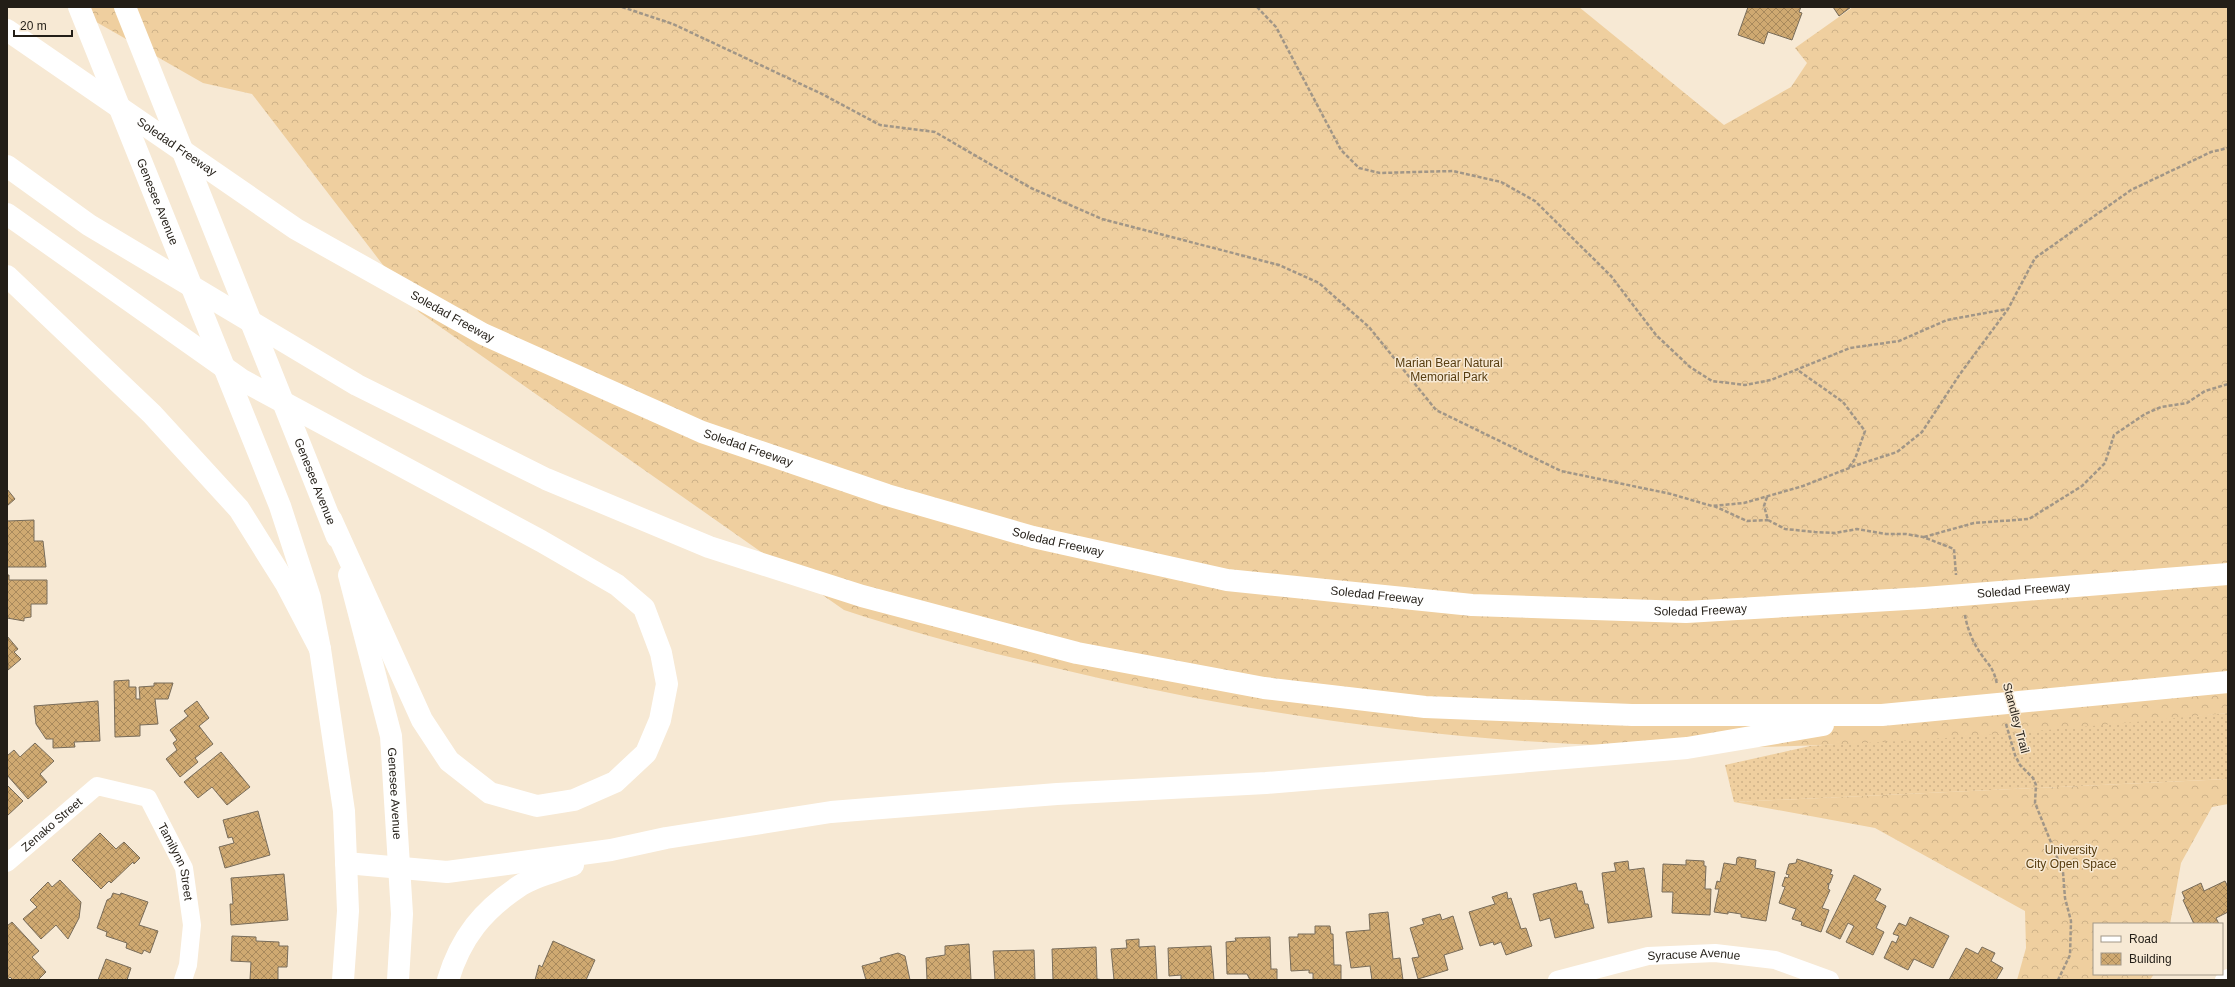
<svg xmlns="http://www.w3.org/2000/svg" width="2235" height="987" viewBox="0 0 2235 987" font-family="Helvetica,sans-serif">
  <defs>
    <pattern id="grass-dots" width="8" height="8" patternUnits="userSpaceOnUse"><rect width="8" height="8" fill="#efcf9f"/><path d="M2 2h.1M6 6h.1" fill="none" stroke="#cdb188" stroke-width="1.8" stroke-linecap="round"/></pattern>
    <pattern id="forest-crowns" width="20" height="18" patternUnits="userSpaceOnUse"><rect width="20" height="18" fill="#efcf9f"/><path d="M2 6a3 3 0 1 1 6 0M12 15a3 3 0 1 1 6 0" fill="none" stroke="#cdb188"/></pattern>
    <pattern id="building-cross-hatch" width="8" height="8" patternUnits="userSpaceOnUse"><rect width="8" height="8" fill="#cfa971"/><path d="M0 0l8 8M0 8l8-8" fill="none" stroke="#a8895c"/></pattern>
  </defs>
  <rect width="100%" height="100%" fill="#f7e9d4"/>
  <path fill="url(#grass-dots)" d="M2228 713V779L1734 802 1725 765 1810 746Z"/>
  <path fill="url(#forest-crowns)" d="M70 7H1579L1724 125 1791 87 1807 63 1795 48 1853 7H2228V713C2071 728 1915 744 1758 747 1519 752 1279 722 1047 666 979 650 910 632 844 610L419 312 252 94 203 83Z
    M2228 779V804L2212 807 2181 863 2170 924H2094V974H2154L2150 980H2017L2026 948 2025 911 1875 828 1734 802Z"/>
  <path fill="url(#building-cross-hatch)" stroke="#786c5a" d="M1748 7H1801L1799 12 1802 13 1792 40 1768 32 1764 44 1738 35Z
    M1833 7H1851L1839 16Z
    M7 489 15 499 7 506Z
    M34 520V541H43L46 567H7V521Z
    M7 575H9V580H47V604H31V617L24 618V621L7 618Z
    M7 636 18 649 14 652 21 659 8 670Z
    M129 680V687H136V699H140L139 687 154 686V683H173L168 699H155L158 724 140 725V736L115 737 114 681Z
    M98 701 100 741 74 742 75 747 53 748V739H46L36 724 34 706Z
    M197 701 209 718 199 726 213 744 195 758 198 762 180 777 166 759 177 750 173 743 177 740 170 730 188 716 184 711Z
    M35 743 54 761 40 774 47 782 28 799 7 775V756L14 750 20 757Z
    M221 752 250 787 227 805 212 787 198 798 184 782Z
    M7 785 23 801 7 816Z
    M258 811 270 855 225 868 219 847 234 843 232 837 228 838 223 820Z
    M100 833 116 849 124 842 140 858 134 864 133 862 111 883 109 881 101 889 72 860Z
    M1739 857 1756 860 1755 868 1775 872 1766 921 1741 917V914L1728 912V914L1714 912 1719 889H1715L1717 881 1720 882 1724 863 1736 865 1737 858Z
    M1797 859 1832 870 1830 874 1833 875 1830 883 1827 884H1829L1828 889 1830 890 1822 908 1829 910 1821 932 1801 925 1802 922 1792 919 1796 909 1779 903 1785 887 1782 886 1785 877 1788 878 1789 875 1786 874 1789 864 1796 863Z
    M1686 860 1704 861V866H1706L1705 889H1711L1710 915 1672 913 1673 892H1662L1663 864 1686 865Z
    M1628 861 1629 870 1644 868 1652 917 1608 923 1602 873 1616 871 1614 863Z
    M284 874 288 920 231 925 230 904H233L231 878Z
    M1854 875 1881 889 1875 900 1886 906 1876 928 1884 932 1873 955 1846 942 1854 926 1848 923 1840 939 1826 932Z
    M60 880 81 902 79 918 68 939 56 925 41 939 23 919 37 907 30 900 48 882 52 887Z
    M2225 881 2228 887V912L2216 918 2219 924H2194L2183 900 2185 899 2182 892 2201 883 2204 891Z
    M1576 883 1578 891H1582L1585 904H1588L1594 928 1555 938 1550 918 1540 921 1533 894Z
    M1507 892 1508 899 1511 898 1521 929 1526 928 1532 946 1506 955 1501 942 1494 945 1493 942 1480 946 1469 912 1495 904 1492 897Z
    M113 893 120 895 121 893 148 902 139 925 158 931 150 953 144 950 142 954 126 948 127 943 106 936 107 932 97 928 107 900 111 898Z
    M1388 912 1393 959 1400 958 1403 980H1372L1370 966 1351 968 1346 932 1370 930 1369 914Z
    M1440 914 1442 920 1453 916 1463 949 1444 955 1448 970 1418 979 1412 958 1419 957 1410 928 1424 924 1422 919Z
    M1910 917 1949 936 1933 968 1914 959 1908 970 1884 958 1892 941 1896 943 1899 936 1893 934 1899 923 1906 926Z
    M12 922 39 951 32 957 46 972 38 980H13L10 977 7 980V926Z
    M1315 926H1330L1331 934H1333L1334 965H1341V980H1313V973H1309V970L1291 971 1289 937H1298V934H1315Z
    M232 936 256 937V941L279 942V946H288L287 967H278V980H250L251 962 231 961Z
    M1270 937 1271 969H1277V980H1250L1247 974H1227L1226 942 1236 941 1235 938Z
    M1139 939V947L1155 946 1157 980H1114L1111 949 1127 948 1126 940Z
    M553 941 595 960 586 980H535L539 965 542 967Z
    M969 944 971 980H927L926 958 945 955V946Z
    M1211 946 1214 980H1181V975L1169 976 1168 948Z
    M1096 947 1097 979 1104 980H1053L1052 949Z
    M1982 947 1995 953 1991 961 2003 968 1996 980H1949L1966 948 1978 954Z
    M1034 950 1035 980H995L993 951Z
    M898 953 905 956 910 980H866L862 966 881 961 880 958Z
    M106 959 131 968 127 980H98Z"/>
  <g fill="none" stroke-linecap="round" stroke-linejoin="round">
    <path stroke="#a19687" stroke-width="2.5" stroke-dasharray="4 2" stroke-linecap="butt" d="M622 7 673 24 822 94 880 125 935 132 1031 188 1102 219 1279 265 1319 283 1369 327 1436 410 1561 471 1671 494 1712 506 1744 503 1803 486 1857 465 1897 452 1922 432 1960 374 2008 309 2035 258 2131 190 2211 152 2228 148
      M1257 7 1276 27 1341 150 1359 168 1380 173 1453 171 1501 182 1535 201 1611 276 1656 335 1690 367 1712 381 1745 385 1771 380 1850 348 1899 341 1947 320 2007 309
      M1799 371 1843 402 1865 431 1855 459 1849 467
      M1767 497 1764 506 1768 520 1785 529 1815 532 1835 533 1857 529 1886 534H1906L1923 537 1954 549 1956 575
      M1714 506 1747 521 1768 520
      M1924 537 1974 523 2029 519 2082 486 2105 463 2114 435 2145 414 2161 407 2187 403 2205 391 2228 384
      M1965 615C1967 628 1973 643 1981 654 1990 667 1993 667 1997 684
      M2006 724 2015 755 2020 765 2033 778 2036 785 2035 803 2063 872 2065 898 2071 921 2070 955 2058 980"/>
    <g stroke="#fff" stroke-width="18">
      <path id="s1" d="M7 863 97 786 148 798 184 868 192 925 188 965 183 980"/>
      <path id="s2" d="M1557 980 1648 956 1715 953 1775 960 1830 980"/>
      <path d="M2224 980 2228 978"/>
    </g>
    <g stroke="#fff" stroke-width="22">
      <path id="s3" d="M79 7 280 506 310 598 320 649 344 811 348 911 343 980"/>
      <path id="s4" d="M125 7 337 537"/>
      <path id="s5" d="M349 575 391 736 402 914 398 980"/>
    </g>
    <g stroke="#fff" stroke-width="22">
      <path id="s6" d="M7 30 296 229 483 334 702 432 887 495 1033 537 1227 580 1472 605 1686 612 1924 598 2228 574"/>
      <path d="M7 166 89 225 357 385 546 479 709 547 862 596 1077 653 1264 688 1425 707 1632 715H1882L2228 682"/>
      <path d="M7 214 242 380 541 541 617 585 644 608 661 653 667 684 660 720 646 753 615 782 574 800 537 806 490 793 449 761 422 720 331 519"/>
      <path d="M7 276 152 414 239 509 286 584 320 649"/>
      <path d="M346 863 447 872 611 850 666 838 831 812 1057 794 1266 783 1687 748 1823 725"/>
      <path d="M448 980C461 937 483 910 521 885 535 876 557 871 573 865"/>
    </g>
  </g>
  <g text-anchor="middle" stroke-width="3" stroke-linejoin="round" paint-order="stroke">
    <g font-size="12" fill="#231e17" stroke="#f7e9d4">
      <text dy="4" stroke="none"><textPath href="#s6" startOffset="206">Soledad Freeway</textPath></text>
      <text dy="4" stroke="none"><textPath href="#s3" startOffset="210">Genesee Avenue</textPath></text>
      <text dy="4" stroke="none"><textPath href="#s6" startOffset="530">Soledad Freeway</textPath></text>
      <text dy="4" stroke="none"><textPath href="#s6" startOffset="854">Soledad Freeway</textPath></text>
      <text dy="4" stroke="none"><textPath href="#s4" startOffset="511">Genesee Avenue</textPath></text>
      <text dy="4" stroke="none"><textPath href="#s6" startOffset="1178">Soledad Freeway</textPath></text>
      <text dy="4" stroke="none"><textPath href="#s6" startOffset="2150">Soledad Freeway</textPath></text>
      <text dy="4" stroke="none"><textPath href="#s6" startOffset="1502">Soledad Freeway</textPath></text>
      <text dy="4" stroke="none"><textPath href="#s6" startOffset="1826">Soledad Freeway</textPath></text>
      <text transform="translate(2016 718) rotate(75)" y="4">Standley Trail</text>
      <text dy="4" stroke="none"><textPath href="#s5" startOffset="224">Genesee Avenue</textPath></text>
      <text dy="4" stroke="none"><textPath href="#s1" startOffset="59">Zenako Street</textPath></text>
      <text dy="4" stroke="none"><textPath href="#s1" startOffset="241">Tamilynn Street</textPath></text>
      <text dy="4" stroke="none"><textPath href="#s2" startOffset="140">Syracuse Avenue</textPath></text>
    </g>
    <g font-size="12" fill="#573d10" stroke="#f7e9d4">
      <text x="1449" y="367">Marian Bear Natural<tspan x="1449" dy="14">Memorial Park</tspan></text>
      <text x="2071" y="854">University<tspan x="2071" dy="14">City Open Space</tspan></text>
    </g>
  </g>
  <rect width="2235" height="987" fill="none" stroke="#231e17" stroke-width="16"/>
  <rect x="2093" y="923" width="130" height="52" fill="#f7e9d4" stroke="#a29888"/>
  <rect x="2101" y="936" width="20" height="6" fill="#ffffff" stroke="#a29888"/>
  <text x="2129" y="943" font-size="12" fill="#231e17">Road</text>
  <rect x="2101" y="953" width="20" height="12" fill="url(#building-cross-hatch)" stroke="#a29888"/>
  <text x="2129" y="963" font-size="12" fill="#231e17">Building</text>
  <path d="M14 30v6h58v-6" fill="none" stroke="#231e17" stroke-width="2"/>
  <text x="20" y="30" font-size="12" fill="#231e17" stroke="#f7e9d4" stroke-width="3" paint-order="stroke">20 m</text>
</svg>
